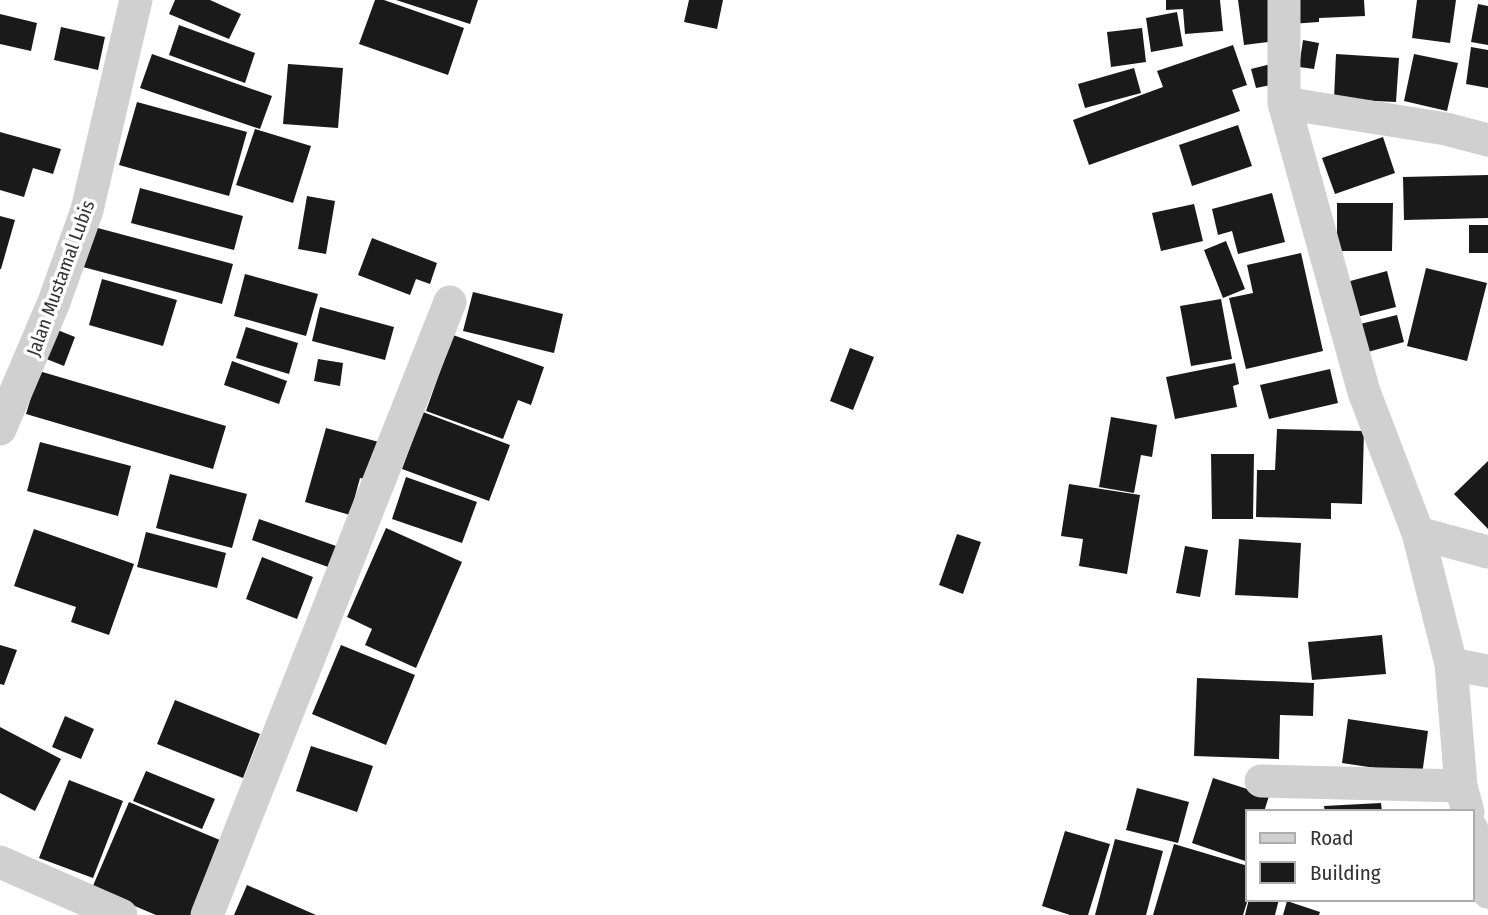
<svg xmlns="http://www.w3.org/2000/svg" width="1488" height="915" viewBox="0 0 1488 915" font-family="'Fira Sans Condensed',sans-serif">
  <rect width="100%" height="100%" fill="#fff"/>
  <path fill="#1a1a1a" d="M175 0H210L241 14 229 39 169 14Z
    M375 0H384L464 28 448 75 359 44Z
    M396 0H478L470 24Z
    M689 0H723L717 29 684 22Z
    M1166 0H1220L1223 31 1185 34 1183 9 1166 10Z
    M1238 0H1270L1275 41 1244 45Z
    M1290 0H1364L1365 16 1319 18V22L1290 24Z
    M1417 0H1456L1450 43 1412 38Z
    M1478 4 1488 6V45L1471 42Z
    M1177 12 1183 46 1151 52 1146 18Z
    M0 14 37 23 31 51 0 44Z
    M179 25 255 53 245 83 169 55Z
    M61 27 105 37 98 70 54 60Z
    M1142 28 1146 62 1111 67 1107 32Z
    M1303 40 1319 43 1314 69 1299 67Z
    M1233 45 1247 85 1232 90 1240 111 1089 165 1073 120 1163 87 1157 71Z
    M1471 47 1488 50V88L1466 84Z
    M152 54 272 96 260 129 140 88Z
    M1336 54 1399 58 1396 102 1334 99Z
    M1414 54 1458 63 1447 111 1404 101Z
    M1275 63 1280 83 1256 88 1251 69Z
    M288 64 343 68 338 128 283 124Z
    M1134 68 1141 93 1085 108 1078 84Z
    M137 102 247 132 229 196 119 165Z
    M1238 125 1252 166 1192 186 1179 145Z
    M255 129 311 146 293 203 236 185Z
    M0 132 61 149 53 174 33 168 24 197 0 190Z
    M1383 137 1395 173 1335 194 1322 158Z
    M1488 175V218L1404 220 1403 177Z
    M140 188 243 216 234 250 131 223Z
    M1272 193 1285 242 1238 254 1232 231 1218 235 1212 209Z
    M307 196 335 201 326 254 298 249Z
    M1337 203H1393L1392 251H1337Z
    M1194 204 1203 241 1161 251 1152 213Z
    M0 216 15 220 1 269H0Z
    M1469 225H1488V253H1469Z
    M94 227 233 264 222 304 83 267Z
    M372 238 437 263 430 284 416 279 410 295 358 275Z
    M1226 241 1245 289 1223 298 1204 250Z
    M1301 253 1323 351 1246 369 1229 298 1253 293 1247 265Z
    M1426 268 1487 283 1467 361 1407 346Z
    M1387 271 1396 307 1353 318 1343 283Z
    M245 274 318 294 306 336 234 316Z
    M102 279 177 300 163 346 89 325Z
    M473 292 563 314 554 353 463 331Z
    M1221 299 1232 359 1191 366 1180 306Z
    M320 307 394 327 385 360 312 341Z
    M1397 315 1404 342 1364 353 1356 325Z
    M246 327 298 343 289 374 236 358Z
    M55 329 75 337 64 366 44 358Z
    M453 335 544 367 531 405 518 400 503 439 426 411Z
    M850 348 874 357 853 410 830 401Z
    M318 359 343 363 340 386 314 381Z
    M232 361 287 381 279 404 224 385Z
    M1235 363 1239 384 1233 386 1237 407 1175 419 1166 377Z
    M1330 369 1338 403 1269 419 1260 385Z
    M39 371 226 426 213 469 26 414Z
    M423 412 510 445 489 501 402 469Z
    M1111 417 1157 425 1152 457 1141 455 1134 493 1099 487Z
    M326 428 379 442 369 480 360 478 350 515 305 502Z
    M1277 429 1364 431 1362 504 1331 503V519L1256 517 1257 470H1275Z
    M40 442 131 466 118 516 27 491Z
    M1211 454H1254L1253 519H1212Z
    M1488 461V529L1454 494Z
    M170 474 247 494 232 548 156 528Z
    M406 477 477 502 462 543 392 519Z
    M1069 484 1140 495 1127 574 1079 566 1083 539 1061 536Z
    M259 519 339 547 331 568 252 540Z
    M386 528 462 562 416 668 365 645 372 629 347 617Z
    M34 529 134 564 109 635 71 622 76 607 14 586Z
    M146 532 226 553 217 588 137 567Z
    M957 534 981 542 963 594 939 585Z
    M1239 539 1301 543 1298 598 1235 595Z
    M1185 546 1208 550 1200 597 1176 593Z
    M262 557 313 577 297 619 246 599Z
    M1382 635 1386 674 1312 680 1308 642Z
    M0 645 17 650 4 685 0 684Z
    M341 645 415 675 386 745 312 714Z
    M1197 678 1314 683 1313 716 1280 715 1279 759 1194 756Z
    M175 700 260 734 243 778 157 744Z
    M65 716 94 729 81 759 52 747Z
    M1348 719 1428 731 1422 775 1342 763Z
    M0 727 61 759 35 811 0 793Z
    M311 746 373 766 357 812 296 791Z
    M146 771 215 799 202 829 133 801Z
    M1213 778 1269 796 1264 812H1248V862L1192 843Z
    M69 780 123 801 93 878 39 858Z
    M1137 788 1189 802 1178 843 1126 830Z
    M129 802 227 843 197 915H156L92 888Z
    M1381 803 1382 812H1325L1324 806Z
    M1065 831 1110 844 1088 915H1070L1042 906Z
    M1115 839 1163 851 1146 915H1095Z
    M1174 844 1248 866V899L1243 915H1153Z
    M247 885 316 915H234Z
    M1249 899H1279L1275 915H1245Z
    M1287 901 1320 912 1319 915H1283Z"/>
  <g fill="none" stroke-linecap="round" stroke-linejoin="round">
    <path stroke="#d0d0d0" stroke-width="33" d="M1284 0V103L1364 392 1418 533 1451 664 1461 786 1468 812
      M1284 103 1446 129 1488 140
      M0 429 54 302 87 210 136 0
      M1418 533 1488 552
      M1451 664 1488 671
      M1261 781 1461 786
      M1472 829 1488 892
      M0 862 121 915
      M207 915 450 302"/>
  </g>
  <g text-anchor="middle" stroke-width="7" stroke-linejoin="round" paint-order="stroke">
    <g font-size="19" fill="#333" stroke="#fff">
      <text transform="translate(60 278) rotate(-70)" y="7">Jalan Mustamal Lubis</text>
    </g>
  </g>
  <rect x="1246" y="810" width="228" height="91" fill="#ffffff" stroke="#adadad" stroke-width="2"/>
  <rect x="1260" y="833" width="35" height="10" fill="#d0d0d0" stroke="#adadad" stroke-width="2"/>
  <text x="1310" y="845" font-size="21" fill="#333333">Road</text>
  <rect x="1260" y="862" width="35" height="21" fill="#1a1a1a" stroke="#adadad" stroke-width="2"/>
  <text x="1310" y="880" font-size="21" fill="#333333">Building</text>
</svg>
